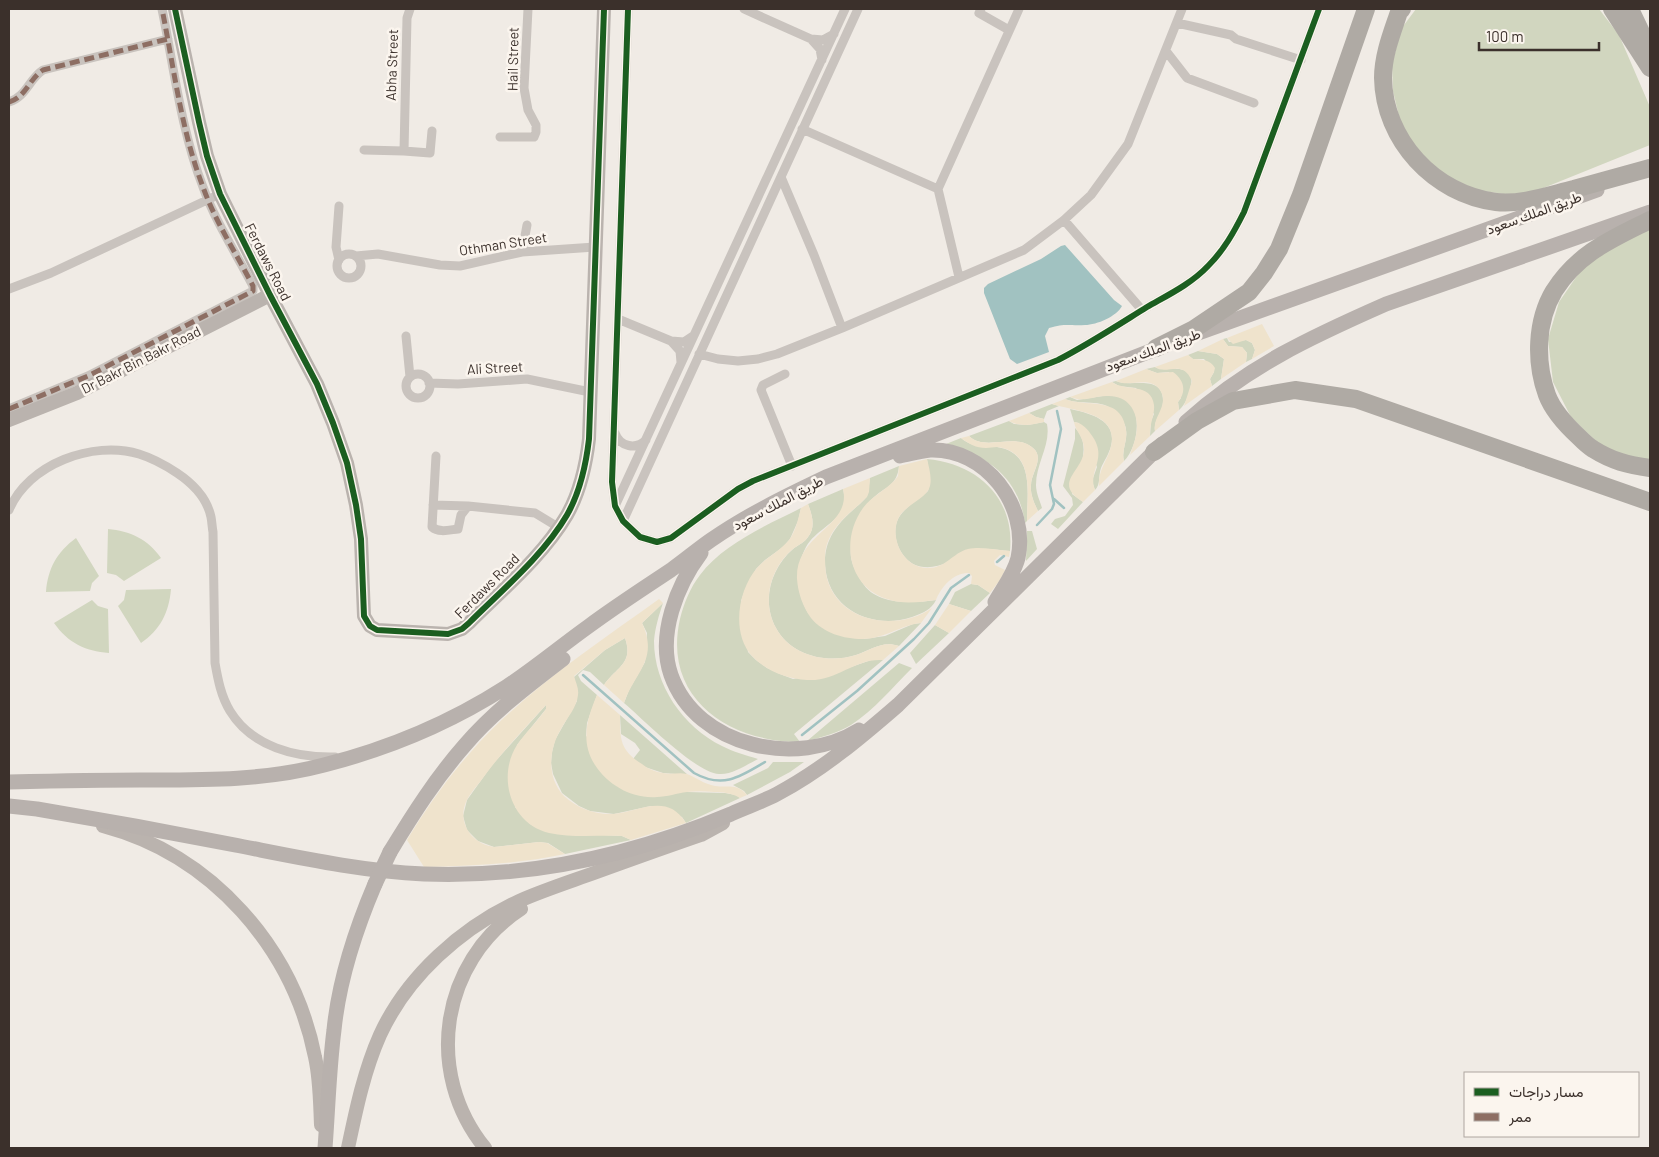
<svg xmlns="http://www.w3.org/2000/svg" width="1659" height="1157" viewBox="0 0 1659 1157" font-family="Barlow,Vazirmatn,sans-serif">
  <rect width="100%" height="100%" fill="#f0ebe5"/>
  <path fill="#d1d6bf" d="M1416 9H1599L1619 35 1650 107V145L1536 191 1511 195 1476 190 1445 175 1423 158 1401 125 1393 91 1392 65 1401 29Z
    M1650 228V461L1636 460 1601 446 1571 417 1553 382 1548 339 1559 302 1581 270 1610 247Z
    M1227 338 1229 342 1246 340 1252 343 1255 350 1252 359 1246 362 1247 353 1242 347 1228 346 1223 339Z
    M1198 351 1217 354 1224 359 1221 379 1212 386 1210 379 1214 372 1204 359H1193L1188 355Z
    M1155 367C1163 373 1199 359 1190 389 1188 397 1185 405 1179 410L1178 402 1181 398 1169 372 1157 373 1146 369Z
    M1116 381C1130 388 1164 373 1163 402 1163 413 1153 420 1155 431L1150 436 1151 421 1154 414 1136 388 1119 386 1112 382Z
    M1109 395C1115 396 1123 397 1128 401 1143 415 1137 448 1124 461 1121 450 1128 441 1126 430 1126 424 1122 421 1119 416 1104 396 1085 407 1065 399L1070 397 1077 400Z
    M1052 404 1059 406 1047 411 1044 419 1036 417 1029 413Z
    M1070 409C1089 413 1118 420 1111 446 1109 454 1104 461 1101 468 1098 476 1101 484 1095 490L1092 481 1097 467 1079 423 1074 422Z
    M1009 421 1014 424 1028 425 1044 422 1047 424C1051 445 1036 463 1036 485 1036 493 1040 501 1042 508L1038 511C1034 503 1030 494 1031 485 1031 473 1045 458 1033 448 1015 432 985 452 969 436Z
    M1075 428C1093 445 1078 474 1072 494L1083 502 1058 529 1051 524 1055 519 1065 516 1073 505 1072 498 1063 486 1075 439Z
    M961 438C975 449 982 445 997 447 1035 453 1027 492 1027 521L1025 523C1018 476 988 457 946 444Z
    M927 459C978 464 1015 498 1010 551 1001 551 989 548 979 549 976 549 972 552 968 553 951 561 932 573 913 564 905 559 900 552 897 543 889 515 910 506 928 491L930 481Z
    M899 466C897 486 886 486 873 498 868 502 866 512 863 518 850 547 844 553 862 582 876 606 913 603 936 600 931 610 923 613 912 617 873 630 828 610 825 565 824 541 836 525 853 510 857 506 864 501 867 496 869 491 869 483 870 478Z
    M843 489C851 521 818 525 806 547 794 571 796 590 808 613L864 639 885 636 913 624 921 623 899 646C883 640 870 650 856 655 827 664 791 656 776 628 761 601 771 568 793 549 798 545 805 542 808 537 816 527 812 515 808 504Z
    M801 508 798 521 790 539 783 547 765 560 756 569 745 590 741 601 748 652 756 660 767 668 780 674 793 679 851 667 874 659 883 660 794 734 800 742C729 742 662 698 680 619 684 603 690 588 700 575 723 544 767 525 801 508Z
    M108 529C130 531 148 539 161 558L124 581 116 575 107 573Z
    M1027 531H1032L1037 549 1026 561Z
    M76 538 99 576 92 583 90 591 46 592C48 568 57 552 76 538Z
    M971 584 978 585 990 593 971 611 949 604 955 592Z
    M171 589C169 613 160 630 141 643L118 606 124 600 126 590Z
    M92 600 98 606 108 609 109 653C85 651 68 643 54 623Z
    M663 603C659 615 655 628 654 641 654 685 683 727 722 746 733 752 746 755 758 759 746 765 732 775 719 774 696 773 644 720 624 703L629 690 645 662 647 633 642 623Z
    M935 625 949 633 916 664 910 653Z
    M625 638C634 664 616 667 604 685L590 672 583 670 578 675 581 681 597 695 587 723 586 736 687 792 725 793 736 795 740 798 686 823 682 817 651 806 614 814 590 811 579 806 562 793 553 774 551 763 552 752 555 740 577 701 574 677 605 650Z
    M899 663 912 668C893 687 874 710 851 725 838 733 822 737 807 741Z
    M546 705V709L517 745 515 807 530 824 547 832 622 836 631 840 565 854 548 843 539 842 494 847 478 841 467 830 463 816 467 800 492 765Z
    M620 715 688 775 663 773 645 767 633 759 640 750 635 743 621 734Z
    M773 762H804L790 772 747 795 744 791 733 785 768 768Z"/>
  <path fill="#efe3cc" d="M1262 324 1274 346 1252 359 1255 350 1252 343 1246 340 1233 344 1227 338Z
    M1223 339 1228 346 1242 347 1247 353 1246 362 1221 379 1224 359 1217 354 1198 351Z
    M1188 355 1193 359C1202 360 1210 359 1215 368L1214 372 1210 379 1212 386 1184 406 1192 381C1182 358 1167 376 1155 367Z
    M1146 369 1157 373 1173 372C1184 380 1187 391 1178 402L1179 410 1155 431C1152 417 1170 405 1160 390 1149 375 1130 388 1116 381Z
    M1112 382C1125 392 1151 382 1154 405 1155 415 1149 425 1150 436L1130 455C1132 448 1135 442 1136 435 1140 416 1131 396 1109 396 1094 395 1086 403 1070 397Z
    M1065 399C1087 408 1122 395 1126 430 1128 441 1121 450 1124 461L1099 486C1098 473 1104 465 1109 453 1124 413 1078 412 1052 404Z
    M1029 413 1036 417 1044 419V422C1032 425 1020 427 1009 421Z
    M1074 422C1081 423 1086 427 1090 433 1110 458 1087 470 1095 490L1083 502C1052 483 1082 472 1084 451 1085 438 1076 433 1074 422Z
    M969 436C985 452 1016 432 1033 448 1045 458 1031 472 1031 485 1030 494 1034 503 1038 511L1027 521C1027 492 1035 452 997 447 993 447 990 448 986 448 976 448 969 444 961 438Z
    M927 459C929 467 932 478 930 486 927 499 904 505 898 519 890 539 903 566 926 568 946 569 952 553 968 549 981 546 997 550 1010 551L1009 557 1000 555 994 561 995 565 1005 570 1000 580 990 593 978 585 971 584 972 576 969 573C954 572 941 587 936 600 920 602 904 605 887 599 848 587 840 540 863 508 871 497 884 491 894 481L898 476 899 466Z
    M870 478 869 492 867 497C852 512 834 523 827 544 824 553 825 564 826 574 835 622 896 633 932 608L921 623C901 625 884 639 862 639 844 639 823 633 811 618 803 607 798 593 797 579 795 533 852 527 843 489Z
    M808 504C812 515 816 527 808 537 805 542 798 545 793 549 771 567 761 601 776 628 791 656 827 664 856 655 871 650 882 640 899 646L883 660C854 658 837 682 807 680 787 679 766 671 752 656 731 633 738 590 757 568 767 557 780 551 789 540 796 531 798 519 801 508Z
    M659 599 663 603 642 623C659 660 635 671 624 703L604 685C616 667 634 664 625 638L605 650 574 676C576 683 579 689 578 695 577 707 567 718 561 729 549 749 546 777 564 796 577 808 595 815 613 814 639 812 667 792 686 823L631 840 622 836C598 835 572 838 549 833 510 824 497 776 517 745 525 733 537 722 546 709V705C523 730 499 755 480 782 475 788 469 795 466 802 457 823 472 844 494 847L539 842 547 843 565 854C518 864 472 866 424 867L407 840C426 809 446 780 470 753 523 692 594 646 659 599Z
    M949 604 971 611 949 633 935 625Z
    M597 695 620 715C620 740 620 750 642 764 648 769 656 772 663 773 671 775 679 772 687 774 697 778 704 784 715 786 728 788 737 783 747 795L740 798C732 793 723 792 714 792 705 791 696 791 687 792 677 793 667 797 657 797 632 799 608 785 595 765 580 742 587 718 597 695Z"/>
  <path fill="#a1c2c1" d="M1065 245 1114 300 1122 306C1117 316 1097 325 1085 325 1069 326 1066 323 1049 328L1045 336 1049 352 1017 364 1010 359 984 293V288L988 284 1041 259 1061 246Z"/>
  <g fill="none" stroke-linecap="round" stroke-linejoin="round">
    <path stroke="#a1c2c1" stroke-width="2.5" d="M1054 499 1064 508
      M1037 525 1052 509 1054 504 1050 485 1061 429 1057 411
      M997 562 1004 556
      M583 675 694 773C723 789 740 777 765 762
      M802 735 857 691 914 639 929 623 951 588 969 575"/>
    <path stroke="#c9c3be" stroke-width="9" d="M628 9 612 482 615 506 623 521 640 537 657 542 671 538 738 489 753 481 1058 360C1089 344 1118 325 1147 307 1168 295 1191 284 1208 266 1224 250 1234 232 1244 212L1319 9
      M744 9 811 39
      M981 9 979 13 1009 30
      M1177 23 1231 35 1236 39 1301 60
      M1166 51 1187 78 1254 103
      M822 60 820 49 811 39 823 40 834 34
      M9 102C26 97 29 79 43 70L168 39
      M802 129 938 189
      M500 137H534L536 132V125L528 110 524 88 528 9
      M364 150 404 151 430 153 432 131
      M404 151 407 18 410 9
      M781 177 814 255 842 328
      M1064 220 1142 310
      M522 252 527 225
      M337 266a12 12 0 1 1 24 0a12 12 0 1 1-24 0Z
      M356 256 378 254 440 265 460 266 522 252 595 247
      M339 260 336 247 339 206
      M959 277 938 189 1019 9
      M9 289 51 273 220 194
      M618 319 671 341
      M406 336 410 377
      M699 354 718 359 738 361 758 359 777 354 842 328 1024 250 1064 220 1091 195 1128 144 1182 9
      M681 362 680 351 671 341 684 342 693 336
      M785 374 763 385 761 390 792 466
      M406 386a12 12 0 1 1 24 0a12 12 0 1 1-24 0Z
      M429 383 458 384 527 379 590 392
      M9 409 88 376 253 291V286C236 253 215 221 203 187 181 130 174 68 162 9
      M615 433C620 447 636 450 646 440
      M436 456 432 527C439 533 449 530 458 529L461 515 468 506
      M433 505 468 506 535 513 558 527
      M615 506 845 9
      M9 510C28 464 93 440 139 454 152 458 165 465 177 473 192 483 207 498 211 517 212 522 212 527 213 532L215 663C218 680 221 696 230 711 252 747 296 758 335 757
      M623 521 858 9"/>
    <path stroke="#bab3ae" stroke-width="14" d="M175 9 199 122 207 156 220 194 270 295 317 384 333 423 347 463 356 505 361 539 364 616 370 626 377 630 448 634 462 629 469 623C502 590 543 556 567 515 580 492 586 465 589 439L604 9
      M9 420 77 393 270 295
      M103 826C212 855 293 947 315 1057 320 1079 320 1102 321 1125
      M348 1148C356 1110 364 1071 380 1035 407 976 461 928 519 901 544 890 569 882 594 873 630 860 666 847 701 835L723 823
      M485 1148C424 1073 440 962 521 909"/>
    <path stroke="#b8b1ad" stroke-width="15" d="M1190 336 1597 190
      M1186 422C1248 366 1311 337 1386 304L1650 212
      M900 456C910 454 920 451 930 450 985 448 1029 505 1018 558 1014 574 1003 588 995 602
      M701 553C677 585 657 635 671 675 697 748 798 768 859 730
      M9 782C52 781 96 780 140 780 201 780 264 781 324 765 387 749 450 723 506 687 535 668 561 646 589 626 616 606 644 588 671 570 685 560 698 549 711 540 747 515 786 496 826 477L1166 345
      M9 806 37 809C103 820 169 832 235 845 297 857 360 871 424 874 529 878 634 855 731 814 746 807 762 802 777 794 822 770 860 738 898 705L1162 444
      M390 852C413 814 436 778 465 745 493 712 528 686 563 659
      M325 1148C328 1109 329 1069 334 1030 339 980 355 931 375 884"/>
    <path stroke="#afaaa4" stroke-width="18" d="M1402 9 1399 12C1392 33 1383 55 1383 78 1384 140 1434 194 1496 202 1521 205 1549 195 1574 189 1599 182 1625 175 1650 168
      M1612 9 1650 68
      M1630 9 1650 51
      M1650 220C1612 239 1578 253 1554 291 1536 321 1535 362 1547 395 1553 411 1566 425 1579 437 1583 441 1588 446 1593 449 1612 461 1628 465 1650 468
      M1156 348 1194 329 1249 292 1264 273 1279 249 1301 195 1366 9
      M1154 452 1197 421 1233 401 1295 390 1356 399 1650 502"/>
    <path stroke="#b8b1ad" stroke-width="15" d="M375 884 390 852"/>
    <path stroke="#8d6e63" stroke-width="5" stroke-dasharray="10 5" stroke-linecap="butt" d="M9 102C26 97 29 79 43 70L168 39
      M9 409 88 376 253 291V286C236 253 215 221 203 187 181 130 174 68 162 9"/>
    <g stroke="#fbf5ee" stroke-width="9">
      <path id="cycleway" d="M175 9 199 122 207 156 220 194 270 295 317 384 333 423 347 463 356 505 361 539 364 616 370 626 377 630 448 634 462 629 469 623C502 590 543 556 567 515 580 492 586 465 589 439L604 9
        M628 9 612 482 615 506 623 521 640 537 657 542 671 538 738 489 753 481 1058 360C1089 344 1118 325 1147 307 1168 295 1191 284 1208 266 1224 250 1234 232 1244 212L1319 9"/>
    </g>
    <use href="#cycleway" stroke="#1b5e20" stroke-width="6"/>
  </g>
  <g text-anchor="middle" stroke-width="5" stroke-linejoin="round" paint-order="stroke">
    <g font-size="14" fill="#3b302b" stroke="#fbf5ee">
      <text transform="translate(513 59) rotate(-89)" y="5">Hail Street</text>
      <text transform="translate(392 65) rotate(-88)" y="5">Abha Street</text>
      <text transform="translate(1534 213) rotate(-20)" y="5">طريق الملك سعود</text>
      <text transform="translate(503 244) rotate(-9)" y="5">Othman Street</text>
      <text transform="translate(268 262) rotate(63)" y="5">Ferdaws Road</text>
      <text transform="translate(1153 350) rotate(-20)" y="5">طريق الملك سعود</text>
      <text transform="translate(141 360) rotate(-27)" y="5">Dr Bakr Bin Bakr Road</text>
      <text transform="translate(495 368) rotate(-3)" y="5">Ali Street</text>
      <text transform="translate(778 503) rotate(-28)" y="5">طريق الملك سعود</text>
      <text transform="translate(487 586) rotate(-45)" y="5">Ferdaws Road</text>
    </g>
  </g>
  <rect width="1659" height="1157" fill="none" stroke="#3b302b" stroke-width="20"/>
  <rect x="1464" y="1072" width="175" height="65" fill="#fbf5ee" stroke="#aea6a0"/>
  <rect x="1474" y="1088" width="25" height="8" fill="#1b5e20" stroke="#aea6a0"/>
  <text x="1509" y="1097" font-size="15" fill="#3b302b">مسار دراجات</text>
  <rect x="1474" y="1113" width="25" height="8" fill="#8d6e63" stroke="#aea6a0"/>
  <text x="1509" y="1122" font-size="15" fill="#3b302b">ممر</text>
  <path d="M1479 42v8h120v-8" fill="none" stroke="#3b302b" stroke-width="2.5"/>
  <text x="1486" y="42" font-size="15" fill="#3b302b" stroke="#fbf5ee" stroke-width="4" paint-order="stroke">100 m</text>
</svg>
